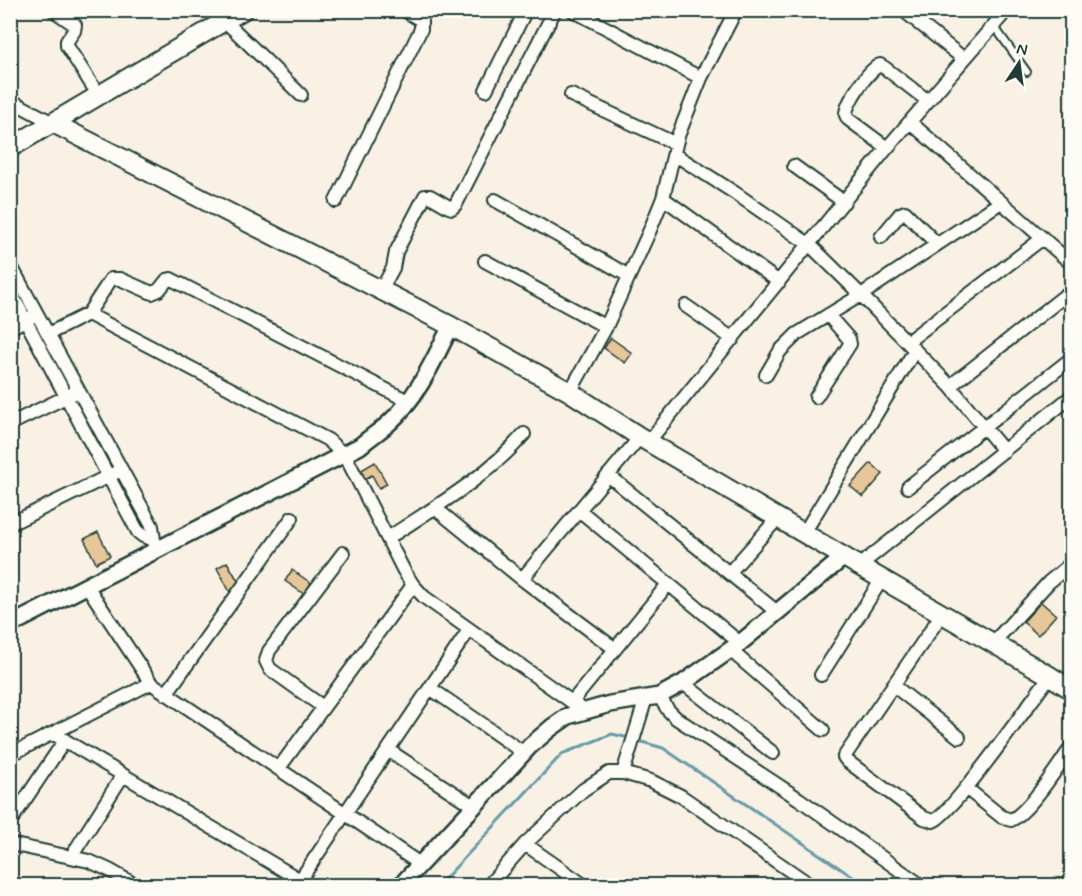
<svg xmlns="http://www.w3.org/2000/svg" width="1082" height="896" viewBox="0 0 1082 896" font-family="Mynerve,sans-serif">
  <rect width="100%" height="100%" fill="#f9f1e4"/>
  <filter id="ink" filterUnits="userSpaceOnUse"><feTurbulence type="fractalNoise" baseFrequency=".0167" numOctaves="2"/><feDisplacementMap in="SourceGraphic" scale="12" xChannelSelector="R" yChannelSelector="G"/><feConvolveMatrix kernelMatrix="1 2 1 2 8 2 1 2 1" color-interpolation-filters="sRGB"/></filter>
  <g filter="url(#ink)">
    <g fill="none" stroke-linecap="round" stroke-linejoin="round">
      <path stroke="#659ba8" stroke-width="3" d="M635 740 663 748 866 886
        M438 886 562 754 612 734 629 738"/>
    </g>
    <path fill="#e7c699" stroke="#1f3d34" stroke-width="1.5" d="M611 338 632 353 625 363 604 348Z
      M375 462 387 484 379 488 372 475 365 479 360 471Z
      M871 463 883 474 863 497 850 486Z
      M98 532 110 556 96 563 84 539Z
      M227 562 241 586 230 592 217 568Z
      M292 570 311 583 304 594 285 581Z
      M1041 602 1056 615 1038 635 1023 622Z"/>
    <g fill="none" stroke-linecap="round" stroke-linejoin="round">
      <g stroke="#1f3d34" stroke-width="10">
        <path id="service" d="M994 26 1027 72"/>
      </g>
      <g stroke="#1f3d34" stroke-width="16">
        <path id="minor" d="M53 10 75 25 74 31 67 41V46L99 96
          M572 10 701 78
          M903 10 964 59
          M225 21 301 95
          M919 24 930 10
          M486 90 526 10
          M571 95 676 144
          M10 100 53 123
          M910 122 1072 264
          M887 148 848 119 846 115C845 104 869 69 880 65L885 68 928 101
          M674 154 735 193 810 245 861 295 950 386 1004 451
          M794 166 844 202
          M663 198 779 282
          M495 200 629 276
          M336 201 421 29V20L404 10
          M881 237 900 214 905 212 937 244
          M485 261 606 327
          M10 264 152 526 154 540 158 549
          M381 290 393 268 396 252 425 196H430L449 207 452 208 456 204 555 10
          M10 291 138 532 143 536 154 540
          M686 306 733 339
          M88 314 111 279H120L152 293 159 290 167 280 171 279 408 401
          M10 328 33 316
          M48 334 88 314 328 440 343 454 349 463 404 571 413 585 424 597 583 710
          M907 342 1043 238
          M766 375 780 351 797 334 861 295 1001 202
          M950 386 1072 290
          M570 392 606 327 650 230 663 198 678 136 701 78 736 10
          M816 397 850 344 849 339 828 315
          M10 424 74 393
          M649 441 887 148 1007 10
          M608 475 777 612
          M908 487 1072 358
          M435 508 522 579 615 649
          M579 510 740 643
          M10 524 115 473
          M804 533 915 350
          M388 538C435 507 487 477 524 434
          M859 566 1072 396
          M729 573 778 518
          M522 579 640 437
          M87 586 151 683 420 864
          M942 614 844 757 847 761 924 818 933 821C951 816 1033 698 1050 676
          M992 644 1049 582 1072 563
          M730 650 823 730
          M821 675 882 579
          M683 683 773 753
          M893 685 959 737
          M430 688 524 753
          M166 694 292 518
          M659 696 668 710 676 718 799 799 922 886
          M646 698 623 773 651 781 681 796 812 886
          M572 702 668 584
          M323 707 270 669 266 661 269 651 343 553
          M54 734 300 880
          M388 750 475 807
          M10 755 151 683
          M279 768 413 585
          M966 788 1002 817 1011 820C1029 812 1060 764 1072 746
          M10 822 65 740
          M10 844 89 861 109 870 137 886
          M525 844 585 886
          M71 857 123 775
          M296 886 469 630
          M488 886 525 844 583 790 609 773H623"/>
      </g>
      <g stroke="#1f3d34" stroke-width="20">
        <path id="tertiary" d="M10 625 360 446C369 438 380 431 389 423 418 397 434 359 451 326
          M400 886 530 746 551 728 568 716 610 704 659 696 683 683 740 643 844 557"/>
      </g>
      <g stroke="#1f3d34" stroke-width="22">
        <path id="secondary" d="M53 123 451 326 570 392 640 437 873 574 1050 676 1072 690
          M10 148 243 10"/>
      </g>
      <use href="#service" stroke="#fdfcf7" stroke-width="6"/>
      <use href="#minor" stroke="#fdfcf7" stroke-width="12"/>
      <use href="#tertiary" stroke="#fdfcf7" stroke-width="15"/>
      <use href="#secondary" stroke="#fdfcf7" stroke-width="18"/>
    </g>
  </g>
  <rect width="1082" height="896" fill="none" stroke="#fdfcf7" stroke-width="36"/>
  <rect x="18" y="18" width="1046" height="860" fill="none" stroke="#1f3d34" stroke-width="2" filter="url(#ink)"/>
  <g transform="translate(1019 63) rotate(13)" stroke="#fdfcf7" stroke-width="4.5" paint-order="stroke">
  <path d="M0-4.5L10 22L0 15L-10 22Z" fill="#1f3d34"/>
  <text y="-9" font-size="16" font-weight="bold" text-anchor="middle" fill="#1f3d34">N</text>
  </g>
</svg>
